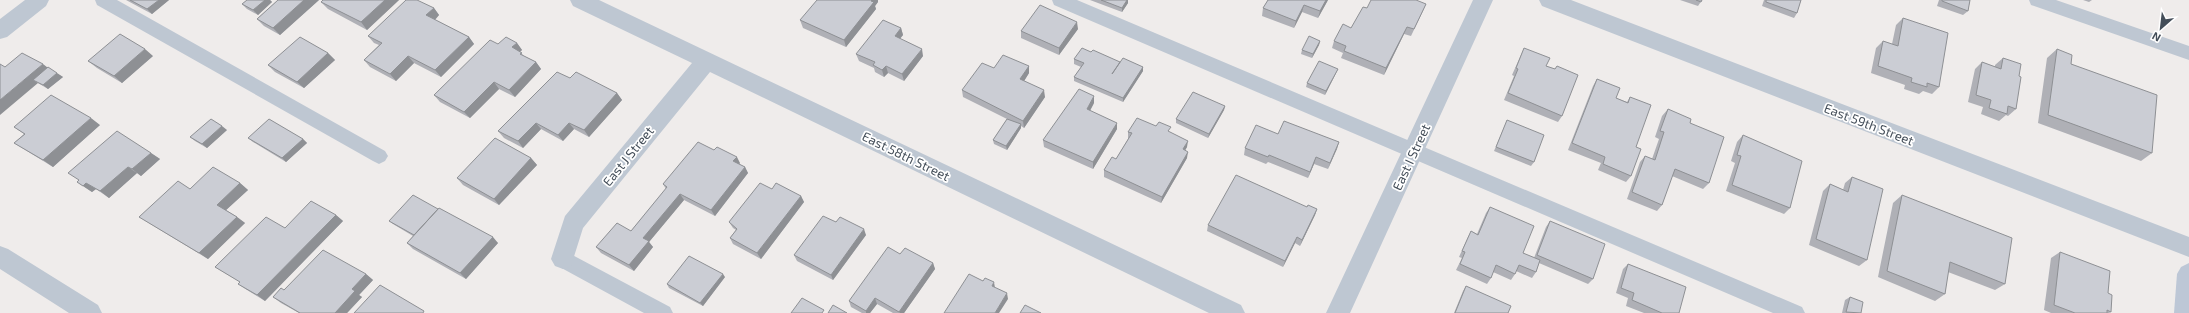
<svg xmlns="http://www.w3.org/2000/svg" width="2189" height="313" viewBox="0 0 2189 313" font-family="'Exo 2',sans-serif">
  <rect width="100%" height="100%" fill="#efeceb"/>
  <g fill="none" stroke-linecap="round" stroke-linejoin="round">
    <path fill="#bec7d2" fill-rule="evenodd" d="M95 0H117L385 151 388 156 385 161 379 164 373 161 97 5Z
      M1052 0H1077L1802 307 1805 313H1773L1054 5Z
      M2029 0H2056L2189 46V60L2031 5Z
      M563 250 670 307 673 313H644L556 265 554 259 556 253Z"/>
    <path fill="#bec7d2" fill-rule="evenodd" d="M25 0H49L46 6 7 37 0 39V19Z
      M570 0H599L1241 305 1245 313H1209L710 72 583 228 571 266 563 269 555 266 551 259 565 216 692 63 573 6Z
      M1473 0H1493L1350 313H1326Z
      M1539 0H1571L2189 237V257L1542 6Z
      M0 246 8 249 98 305 102 313H69L0 269Z"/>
    <path fill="#bdc7d6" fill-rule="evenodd" d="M2189 263V313H2174L2177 274 2181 267Z"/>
  </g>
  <path fill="#afb0b6" d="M126 0H169L152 14Z
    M247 0H270L272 2 258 15 247 9 242 4Z
    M278 0H319L280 35 264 26 257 19Z
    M399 0 367 30 328 9 321 2Z
    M1090 0H1127L1128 3 1122 12Z
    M1268 0H1328L1318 18 1302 12 1294 28 1262 16 1263 8Z
    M1680 0H1702L1698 6Z
    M1764 0H1801L1797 13 1794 18 1762 6Z
    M1939 0H1970L1968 11 1963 15 1937 6Z
    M2083 0H2092L2089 2Z
    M878 2 875 6 876 9 846 47 803 28 800 20Z
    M1426 4 1423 11 1411 36 1404 34 1384 75 1341 58 1343 53 1332 48 1334 41 1351 28 1367 8Z
    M434 8 439 15 435 20 469 37 474 44 441 77 414 63 396 81 370 67 364 60 379 45 374 43 368 36Z
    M1903 18 1939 87 1932 94 1923 91 1919 94 1904 89 1905 85 1871 73 1876 48 1883 41 1892 44 1896 25Z
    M901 28 903 35 900 39 923 56 904 81 888 73 884 77 875 72 874 68 859 61 856 54Z
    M1078 29 1059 55 1021 38V31Z
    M1320 41 1319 45 1312 58 1301 54 1302 50Z
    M517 43 522 50 520 52 524 56 536 62 541 69 515 97 499 89 470 118 440 102 434 95 498 44Z
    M1524 48 1546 66 1555 69 1557 66 1562 116 1558 122 1504 100 1514 76 1512 75Z
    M2057 49 2071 64 2152 153 2141 161 2038 123 2047 58Z
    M1091 52 1120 62 1119 63 1143 67V71L1123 102 1074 81V77L1081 67 1074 64V59Z
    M328 53 335 60 304 88 275 72 268 65Z
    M153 56 122 83 97 68 88 61Z
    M2003 58 2019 76 2016 109 2008 116 2006 115 1999 121 1981 114 1983 107 1968 102 1975 69 1982 62 1995 67V65Z
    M1029 66V73L1024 81 1045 97 1024 128 1021 126V128L1007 150 994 144 993 140 1007 119 963 97 962 90 994 68Z
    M5 67 47 68 63 77 48 89 38 83Z
    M1338 69 1325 95 1306 87 1307 83Z
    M570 78 617 93 622 100 589 137 574 129 563 141 541 129 523 148 504 138 498 131Z
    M1597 79 1616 98 1627 102 1630 97 1636 147 1631 176 1626 182 1598 170 1601 163 1568 150 1593 86Z
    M1094 103 1090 111 1117 129 1093 169 1044 147 1043 140Z
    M1225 106 1224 110 1208 138 1176 123V119Z
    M1668 109 1690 123 1709 183 1703 189 1672 176 1662 205 1657 211 1627 199 1640 162 1645 156 1652 159 1659 139 1655 137 1662 116Z
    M1507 120 1534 162 1531 166 1494 151Z
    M100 125 53 167 14 143 24 134 14 127Z
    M227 130 207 148 195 141 190 137Z
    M1128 132H1170L1187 147 1185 150 1187 158 1161 203 1104 177V170L1116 159 1128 139Z
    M1278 134 1339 142 1328 169 1314 164 1308 178 1268 162 1266 164 1244 155 1245 148Z
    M1743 135 1790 208 1784 214 1726 191 1735 163 1731 161 1737 142Z
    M248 138 303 139 307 143 286 162 253 142Z
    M151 153 160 159 141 176 137 173 109 198 96 189 92 192 77 182Z
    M531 158 537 165 499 205 463 185 457 178Z
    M740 163 739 164 745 167 748 173 715 216 684 200 649 242 653 247 634 271 601 253 596 247 631 231 666 189 663 184Z
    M1852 177 1867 260 1859 266 1809 245 1823 191 1830 184 1843 190 1845 183Z
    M240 183 248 190 226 210 237 217 245 223 208 259 139 217 190 189Z
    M772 189 801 196 804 202 761 259 733 244 730 238 736 230 733 228 729 222Z
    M1902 195 2005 284 1995 290 1948 272 1945 294 1935 301 1878 277 1893 203Z
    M1307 207 1317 209 1315 215 1300 246 1295 243 1283 267 1207 231 1208 225Z
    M1490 207 1523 253 1534 258 1546 227 1550 221 1593 279 1588 284 1539 263 1536 272 1532 278 1516 271 1515 274 1511 280 1493 272 1491 278 1487 284 1456 270 1462 258 1459 257 1468 237 1471 231 1477 234 1486 213Z
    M438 209 498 243 466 279 413 249 407 243 413 236 393 224 389 221Z
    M336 215 343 221 265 301 247 290 238 284 240 282 215 267Z
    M836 222 866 235 833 280 797 261 794 255Z
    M2060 252 2108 293 2111 312 2109 313H2051L2044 310 2051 258Z
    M900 254 933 263 935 269 904 313H893L877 304 870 313H862L851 307 849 301Z
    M1628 264 1679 313H1644L1626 306 1628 298 1616 293 1623 269Z
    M366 274 373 280 359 295 362 297 347 313H299L281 303 273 297 284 290Z
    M725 277 703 306 669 288 667 284Z
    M1466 286 1508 313H1454L1463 291Z
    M1850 297 1861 313H1842L1845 300Z"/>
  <path fill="#8e9094" d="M159 0H169L152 14 147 9Z
    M265 0H270L272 2 258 15 253 10Z
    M304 0H319L280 35 273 28Z
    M385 0H399L367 30 361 22Z
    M872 0H878V2L875 6 876 9 846 47 844 40Z
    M1127 0H1128V3L1122 12V8Z
    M1326 0H1328L1318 18 1320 11Z
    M1304 5 1302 12 1294 28 1296 21Z
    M434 8 439 15 432 23 426 15Z
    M1077 22 1078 29 1059 55V48Z
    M1407 27 1404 34 1384 75 1386 68Z
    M901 28 903 35 896 43 895 36Z
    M469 37 474 44 441 77 435 70Z
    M1320 41 1319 45 1312 58 1313 54Z
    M517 43 522 50 517 54 512 47Z
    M145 49 153 56 122 83 114 76Z
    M922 49 923 56 904 81 902 74Z
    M328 53 335 60 304 88 297 82Z
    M408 56 414 63 396 81 390 74Z
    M536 62 541 69 515 97 509 90Z
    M43 64 52 71 33 80 38 83 0 115V100Z
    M886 66 888 73 884 77 882 70Z
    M1029 66V73L1021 86 1020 79Z
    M1143 67V71L1123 102V98Z
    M1338 69 1325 95 1326 91Z
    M57 73 63 77 48 89 43 85Z
    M494 82 499 89 470 118 464 112Z
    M1044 90 1045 97 1024 128 1023 121Z
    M617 93 622 100 589 137 584 130Z
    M1094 96V103L1087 116V109Z
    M1225 106 1224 110 1208 138 1209 134Z
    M91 118 100 125 53 167 43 160Z
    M536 123 541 129 523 148 518 141Z
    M569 123 574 129 563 141 558 135Z
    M1117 123V129L1093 169V162Z
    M1021 124V128L1007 150 1006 146Z
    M222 126 227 130 207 148 202 144Z
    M303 139 307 143 286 162 282 158Z
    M1188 141 1187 147 1182 156 1183 149Z
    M1339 142 1337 149 1328 169 1330 163Z
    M1188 152 1187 158 1161 203 1162 197Z
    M151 153 160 159 141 176 132 169Z
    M737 157 740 163 737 167 733 161Z
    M1316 157 1314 164 1308 178 1310 172Z
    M531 158 537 165 499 205 494 199Z
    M128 167 137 173 109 198 100 191Z
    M745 167 748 173 715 216 711 210Z
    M86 183 96 189 92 192 83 186Z
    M240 183 248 190 225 211 217 205Z
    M680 194 684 200 649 242 653 247 634 271 629 265 643 238Z
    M801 196 804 202 761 259 757 253Z
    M1317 209 1315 215 1300 246 1302 240Z
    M336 215 343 221 265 301 257 295Z
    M237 217 245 223 208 259 199 253Z
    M864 229 866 235 833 280 831 275Z
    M493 237 498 243 466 279 460 273Z
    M1297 237 1295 243 1283 267 1285 261Z
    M933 263 935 269 904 313H900L899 312Z
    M366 274 373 280 359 295 362 297 347 313H335L352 289Z
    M723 274 725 277 703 306 700 303Z
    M994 282 995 288 992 286Z
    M1007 293 1008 299 999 313H995Z
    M875 298 877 304 870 313H866V311Z"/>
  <path fill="#cbcdd4" stroke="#8e9094" d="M130 0H159L147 9Z
    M247 0H265L253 10 242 4Z
    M278 0H304L273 28 257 19Z
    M323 0H385L361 22 321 2Z
    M406 0H417L434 8 426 15 469 37 435 70 408 56 390 74 364 60 382 43 368 36Z
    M817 0H872L871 1 874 2 844 40 800 20Z
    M1101 0H1127L1122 8Z
    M1268 0H1326L1320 11 1304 5 1296 21 1263 8Z
    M1371 0H1416L1426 4 1414 29 1407 27 1386 68 1344 51 1346 46 1334 41 1343 24 1351 28 1363 7 1367 8Z
    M1696 0H1702L1701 2Z
    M1766 0H1801L1797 13 1766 2Z
    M1942 0H1970L1968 11 1942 1Z
    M1040 5 1077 22 1059 48 1021 31Z
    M1903 18 1948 33 1939 87 1927 83V87L1911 82 1912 78 1878 66 1883 41 1898 46Z
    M883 20 901 28 895 36 922 49 902 74 886 66 882 70 873 65 875 62 856 54Z
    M120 34 145 49 114 76 88 61Z
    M1309 36 1320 41 1313 54 1302 50Z
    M300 37 328 53 297 82 268 65Z
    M506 37 517 43 512 47 522 53 520 54 536 62 509 90 494 82 464 112 434 95 490 40 498 44Z
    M1082 48 1091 52 1093 50 1120 62 1112 74 1123 58 1143 67 1123 98 1074 77 1084 63 1074 59Z
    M1524 48 1550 58 1546 66 1555 69 1557 66 1578 75 1562 116 1508 93 1518 69 1516 68Z
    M2057 49 2072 55 2071 64 2157 95 2152 153 2048 115Z
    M22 53 43 64 0 100V64L5 67Z
    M1003 55 1029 66 1020 79 1044 90 1023 121 962 90 982 63 994 68Z
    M2003 58 2021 64 2019 76 2021 77 2016 109 2008 106 2007 114 1989 108 1991 100 1976 95 1982 62 2001 69Z
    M1319 61 1338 69 1326 91 1307 83Z
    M48 67 57 73 43 85 33 80Z
    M557 72 570 78 576 72 617 93 584 130 569 123 558 135 536 123 518 141 498 131Z
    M1597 79 1620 88 1616 98 1628 103 1630 97 1651 105 1636 147 1641 149 1631 176 1603 164 1605 157 1572 143Z
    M1079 89 1094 96 1087 109 1117 123 1093 162 1043 140Z
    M1193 92 1225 106 1209 134 1176 119Z
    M51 95 91 118 43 160 14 143 25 134 14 127Z
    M1668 109 1691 119 1690 123 1724 137 1709 183 1675 169 1662 205 1632 192 1645 156 1655 160 1664 132 1660 131Z
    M1137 118 1156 126 1159 122 1171 127 1168 131 1188 141 1183 149 1188 152 1162 197 1104 170 1112 157 1116 159 1132 133 1128 132Z
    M211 119 222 126 202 144 190 137Z
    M269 119 303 139 282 158 248 138Z
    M1007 119 1021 124 1006 146 993 140Z
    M1507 120 1544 135 1534 162 1496 147Z
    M1284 121 1339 142 1330 163 1316 157 1310 172 1269 155 1268 157 1245 148 1256 125 1278 134Z
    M117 131 151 153 132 169 128 167 100 191 86 183 83 186 77 182 79 180 68 173Z
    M1743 135 1802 161 1790 208 1732 185 1741 156 1737 155Z
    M495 138 531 158 494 199 457 178Z
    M698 142 714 150 717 147 737 157 733 161 745 167 711 210 680 194 643 238 649 241 629 265 596 247 617 223 631 231 667 187 663 184Z
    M213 167 240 183 217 205 237 217 199 253 139 217 178 181 190 189Z
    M1236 175 1307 207 1308 205 1317 209 1302 240 1297 237 1285 261 1208 225Z
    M1852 177 1883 189 1867 260 1816 239 1830 184 1848 192Z
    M760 183 772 189 776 183 801 196 757 253 730 238 737 229 729 222Z
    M413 195 438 209 414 235 389 221Z
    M1902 195 2012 238 2005 284 1950 262 1945 294 1887 271Z
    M311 201 336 215 257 295 238 284 240 282 215 267 266 217 285 228Z
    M1490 207 1534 226 1523 253 1540 260 1536 272 1519 265 1515 274 1496 265 1491 278 1460 264 1465 252 1462 251 1471 231 1478 235Z
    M439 208 493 237 460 273 407 243Z
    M823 216 836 222 840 217 864 229 831 275 794 255Z
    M1550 221 1605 244 1593 279 1537 255Z
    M888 247 900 254 905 248 933 263 899 312 875 298 866 311 849 301Z
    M323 250 366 274 352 289 355 291 335 313H300L273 297 281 288 284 290Z
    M2060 252 2110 271 2108 293 2112 295 2111 312 2107 310V313H2075L2054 305Z
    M689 256 723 274 700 303 667 284Z
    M1628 264 1686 287 1679 313H1662L1632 300 1634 293 1621 288Z
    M969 274 983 281 985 278 994 282 992 286 1007 293 995 313H944Z
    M380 285 424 311 423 313H354Z
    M1466 286 1511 306 1508 313H1455Z
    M1850 297 1863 302 1861 313 1846 312Z
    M802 298 824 310 822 313H791Z
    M833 305 847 313H828Z
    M1025 305 1041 313H1020Z"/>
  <g text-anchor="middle" stroke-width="3.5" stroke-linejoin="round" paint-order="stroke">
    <g font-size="13" fill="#444e59" stroke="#fff">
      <text transform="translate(1869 124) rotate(21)" y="5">East 59th Street</text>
      <text transform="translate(628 156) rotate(-51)" y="5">East J Street</text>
      <text transform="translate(906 156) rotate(26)" y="5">East 58th Street</text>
      <text transform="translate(1411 157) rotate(-65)" y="5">East I Street</text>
    </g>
  </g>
  <g transform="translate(2161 28) rotate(208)" stroke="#ffffff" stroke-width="3" paint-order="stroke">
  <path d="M0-3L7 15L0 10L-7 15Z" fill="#444e59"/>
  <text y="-6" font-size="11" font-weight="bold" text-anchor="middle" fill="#444e59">N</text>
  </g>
</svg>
